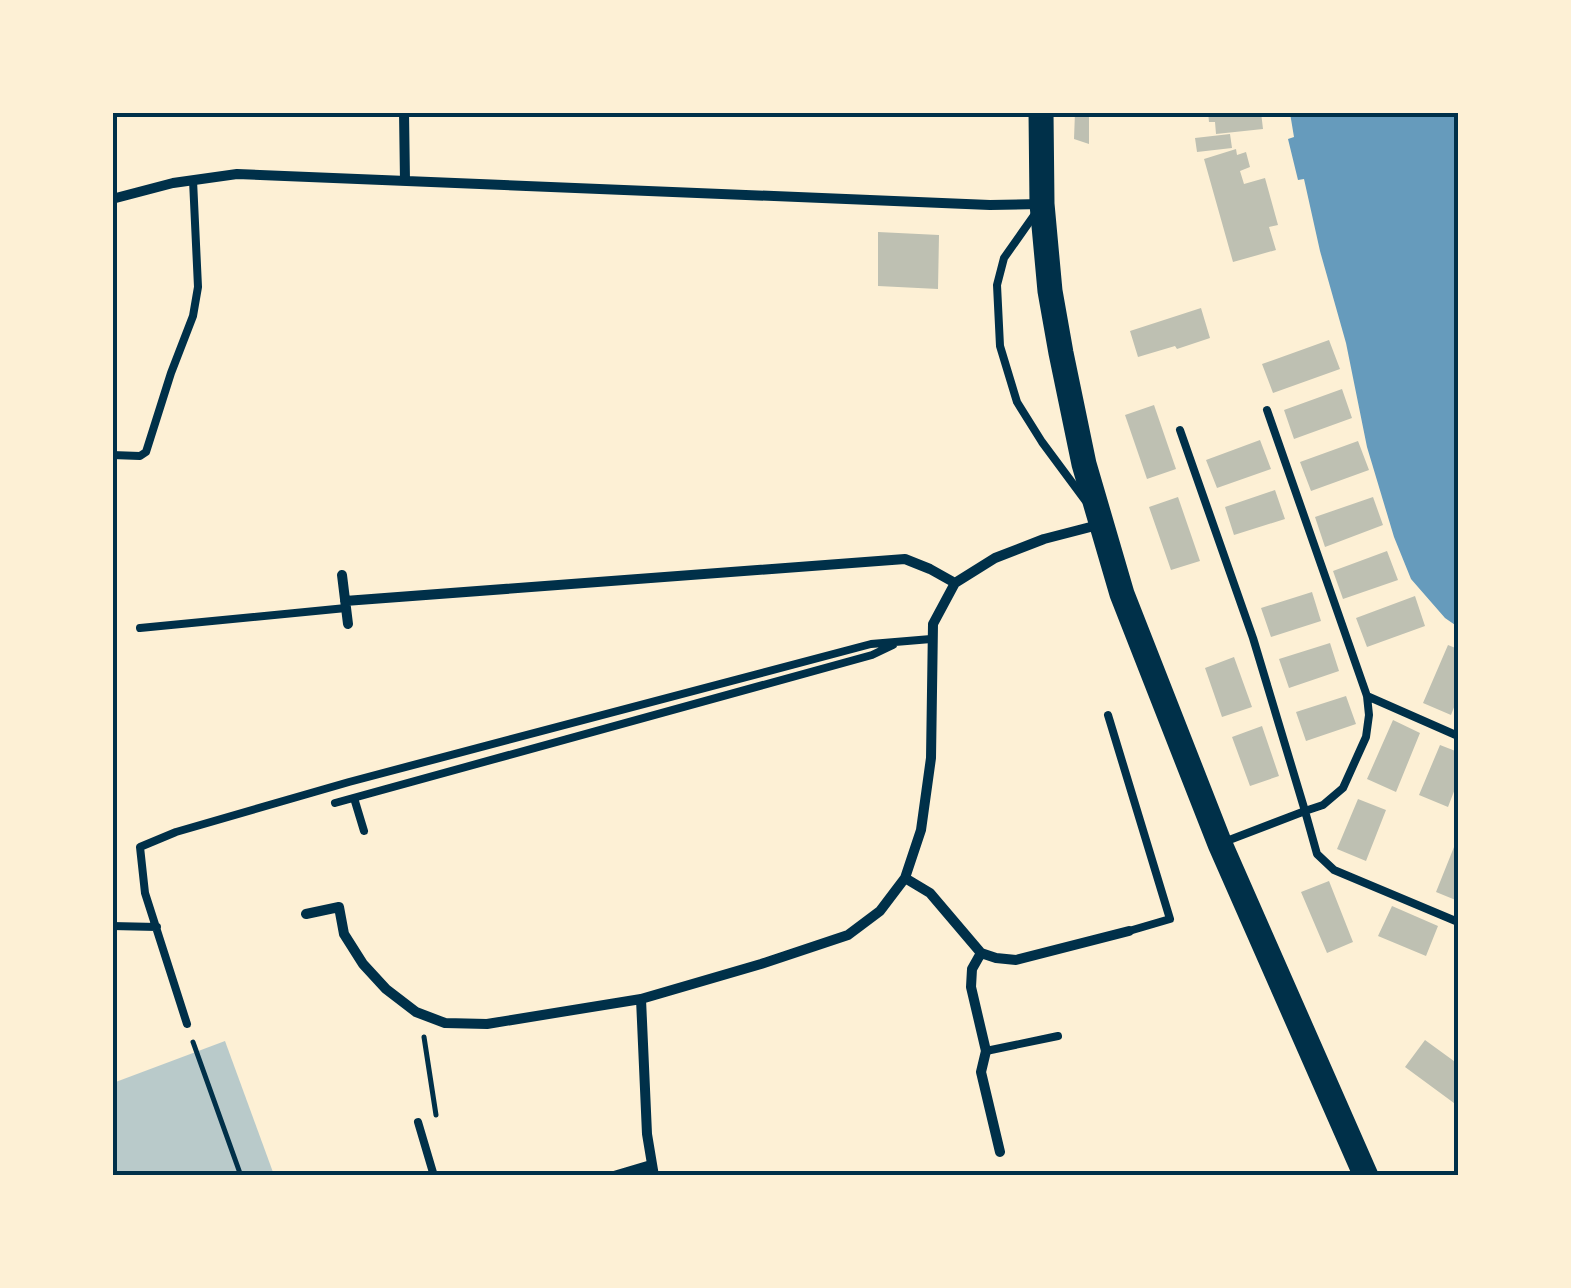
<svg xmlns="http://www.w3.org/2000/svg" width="1571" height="1288" viewBox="0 0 1571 1288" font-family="'Fira Sans Condensed',sans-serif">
  <rect width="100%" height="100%" fill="#fdf0d5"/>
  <path fill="#b9caca" d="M225 1041 274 1175 113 1176V1083Z"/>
  <path fill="#669bbc" d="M1290 113H1458V627L1445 618 1411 579 1394 537 1367 447 1346 343 1320 251 1304 179 1298 180 1288 139 1294 137Z"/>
  <path fill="#bec0b2" d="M1075 112H1089V144L1074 139Z
    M1208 112H1261L1263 129 1216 134 1215 122H1209Z
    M1230 134 1232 148 1197 152 1195 138Z
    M1236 149 1237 155 1246 152 1250 167 1240 171 1244 184 1265 178 1278 225 1269 227 1276 250 1233 262 1204 159Z
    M878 232 939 235 938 289 878 286Z
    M1201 308 1210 338 1177 349 1175 346 1138 357 1130 331Z
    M1329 340 1340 369 1273 393 1262 364Z
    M1342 389 1352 418 1294 439 1284 410Z
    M1154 405 1176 469 1147 479 1125 415Z
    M1260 440 1271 469 1217 488 1206 460Z
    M1358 441 1369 470 1311 491 1300 462Z
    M1275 490 1285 519 1234 535 1225 507Z
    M1178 497 1200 561 1171 570 1149 507Z
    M1373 497 1383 525 1325 547 1315 517Z
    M1387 551 1398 580 1343 599 1333 571Z
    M1312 592 1321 621 1271 637 1261 608Z
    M1415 596 1425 626 1367 647 1356 618Z
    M1330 643 1339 671 1289 688 1279 659Z
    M1448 645 1458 649V697L1451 715 1423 703Z
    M1234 657 1252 707 1222 717 1205 668Z
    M1346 696 1356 724 1306 741 1296 712Z
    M1393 720 1420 733 1396 792 1367 779Z
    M1262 726 1279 776 1250 786 1232 737Z
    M1440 745 1458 752V781L1448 807 1419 795Z
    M1358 799 1386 810 1366 861 1337 849Z
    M1458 837V901L1436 892Z
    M1329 881 1353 942 1327 953 1301 892Z
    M1392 906 1438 926 1426 956 1378 936Z
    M1425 1040 1458 1064V1106L1405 1067Z"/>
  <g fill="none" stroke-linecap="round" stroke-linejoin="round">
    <path stroke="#003049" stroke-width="5" d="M424 1037 436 1115
      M193 1042 241 1176"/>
    <path stroke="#003049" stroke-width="8" d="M1035 214 1004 258 997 285 1000 346 1017 402 1042 442 1085 500
      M1267 410 1367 696 1369 715 1366 737 1343 788 1323 805 1305 811 1317 854 1334 870 1458 922
      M1180 430 1253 638 1305 811 1224 842
      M112 455 140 456 146 452 171 373 193 316 198 287 193 180
      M140 628 346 608
      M1367 696 1458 736
      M1108 715 1170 919 1129 931
      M354 798 364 831
      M335 803 872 655 893 645
      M112 926 157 927
      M187 1024 145 893 140 847 176 832 349 782 871 644 931 639
      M986 1051 1058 1036
      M418 1122 434 1176"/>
    <path stroke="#003049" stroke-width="10" d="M404 112 405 181
      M112 199 173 183 237 174 990 205 1041 204
      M342 575 348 624
      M345 601 905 559 930 569 955 583
      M905 878 930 893 981 953 996 958 1016 960 1129 931
      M306 914 339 907 344 934 363 964 386 989 416 1012 445 1023 487 1024 641 999 761 964 848 935 880 911 905 878 921 830 931 758 933 624 955 583 995 558 1044 539 1102 524
      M981 953 972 969 971 987 986 1051 981 1072 1000 1152
      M641 999 647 1134 654 1176
      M614 1176 651 1165"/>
    <path stroke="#003049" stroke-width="25" d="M1041 112 1042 204 1050 291 1061 353 1084 464 1122 594 1220 844 1366 1176"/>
  </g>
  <rect width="1571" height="1288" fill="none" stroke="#fdf0d5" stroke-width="230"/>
  <rect x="115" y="115" width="1341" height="1058" fill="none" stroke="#003049" stroke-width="4"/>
</svg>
